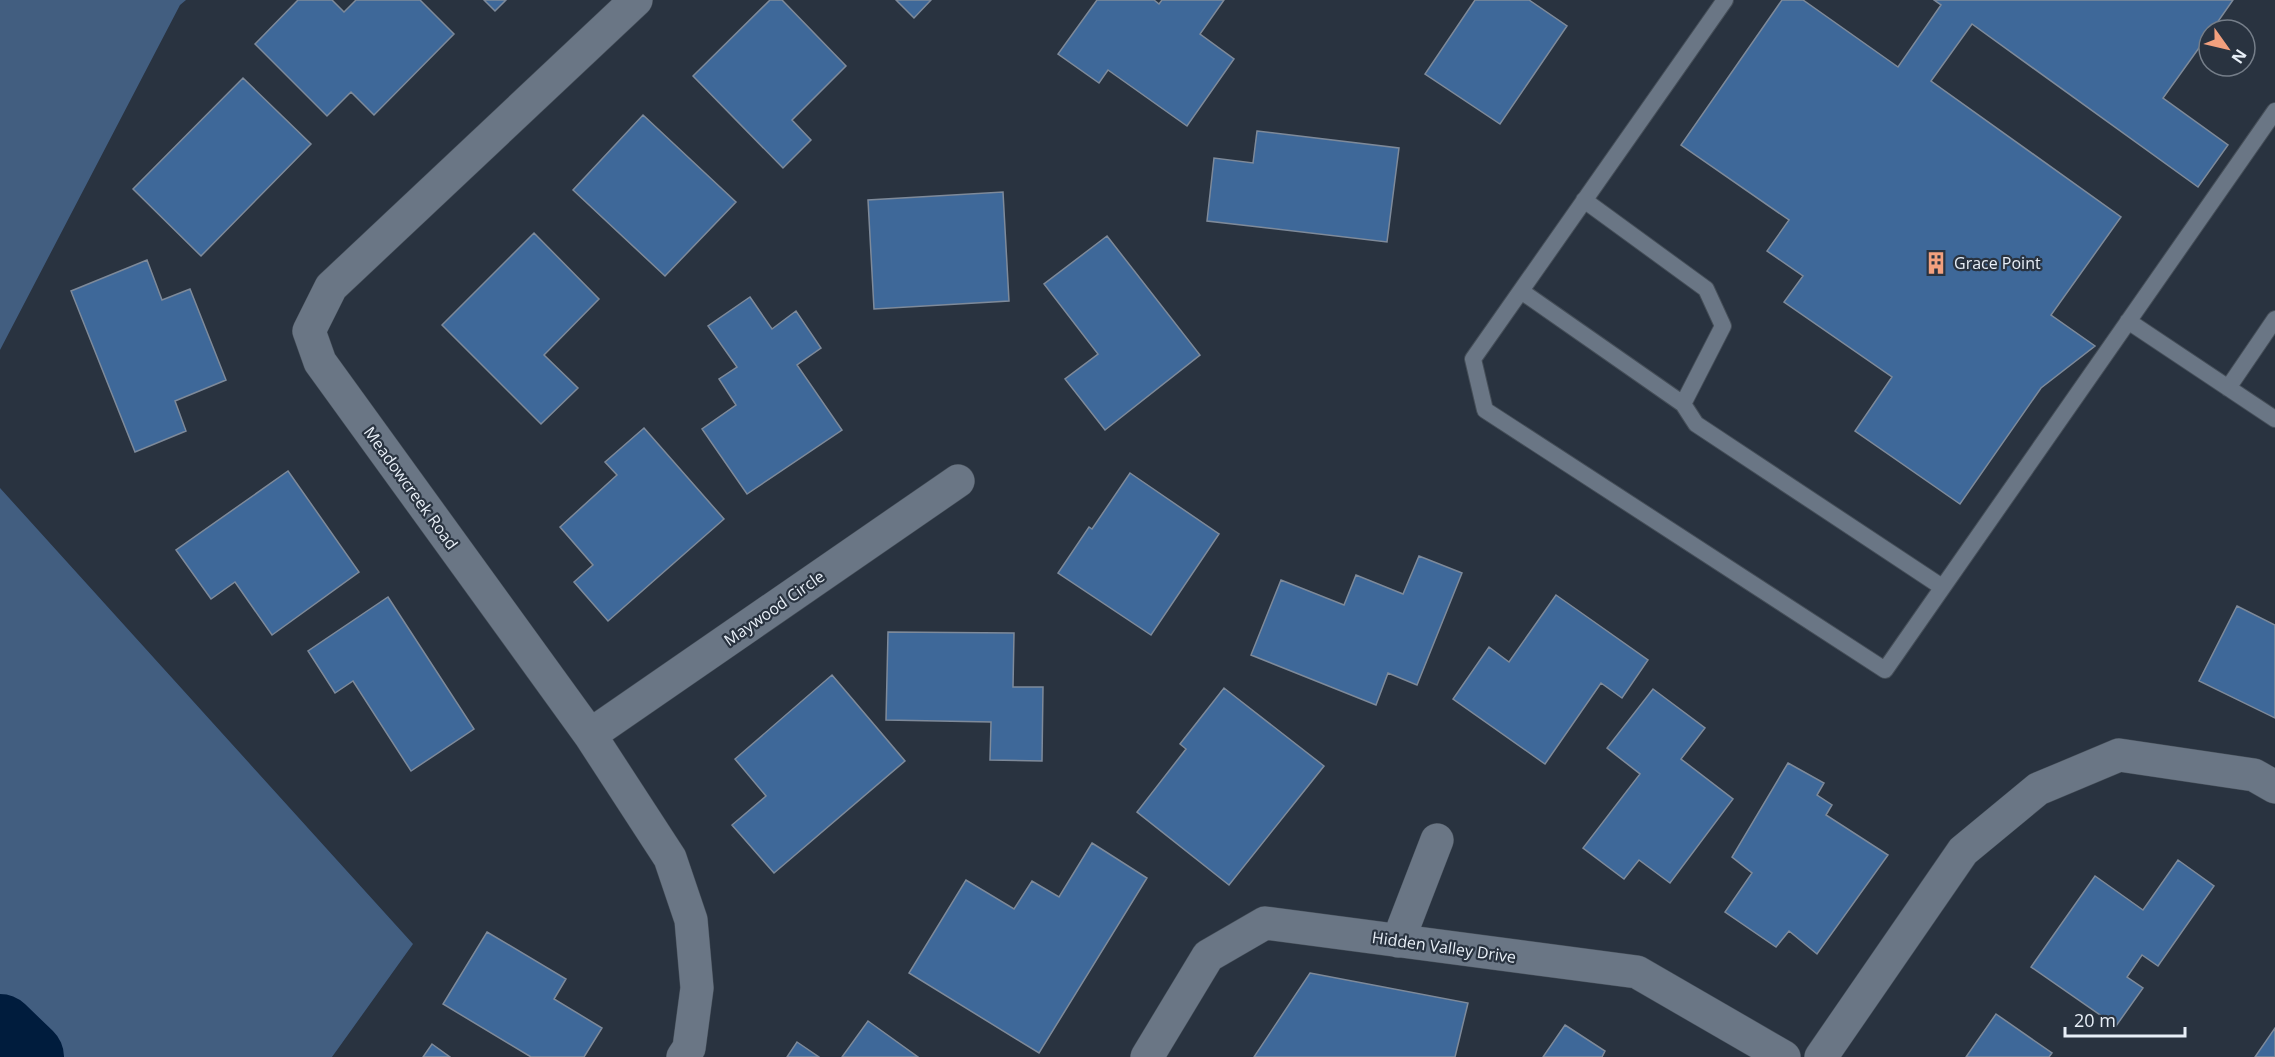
<svg xmlns="http://www.w3.org/2000/svg" width="2275" height="1057" viewBox="0 0 2275 1057" font-family="'Open Sans',sans-serif">
  <rect width="100%" height="100%" fill="#293340"/>
  <path fill="#425e80" d="M0 0H186L180 5 0 350Z
    M0 488 413 944 332 1057H0Z"/>
  <g fill="none" stroke-linecap="round" stroke-linejoin="round">
    <path stroke="#001c3d" stroke-width="72" d="M0 1030 28 1057"/>
  </g>
  <path fill="#3e6899" stroke="#7e8a9a" stroke-width="1.5" d="M298 0H332L344 12 356 0H420L454 34 374 115 351 92 327 116 255 44Z
    M484 0H506L495 11Z
    M770 0H782L846 66 792 120 811 140 783 168 693 76Z
    M896 0H931L914 18Z
    M1097 0H1154L1159 4 1162 0H1224L1200 34 1234 59 1187 126 1108 70 1099 83 1058 54Z
    M1475 0H1529L1567 26 1500 124 1425 74Z
    M1782 0H1803L1898 67 1941 5 1934 0H2233L2212 30H2209V34L2163 98 2228 145 2198 187 1972 24 1931 81 2121 217 2051 315 2095 346 2041 388 1960 504 1855 431 1892 377 1784 302 1803 276 1767 251 1789 220 1681 145Z
    M243 78 311 144 201 256 133 189Z
    M643 115 736 202 665 276 573 190Z
    M1257 131 1399 148 1387 242 1207 221 1214 158 1253 163Z
    M1003 192 1009 301 874 309 868 200Z
    M534 233 599 299 544 355 578 388 541 424 442 325Z
    M1107 236 1200 355 1105 430 1065 379 1098 354 1044 284Z
    M147 260 162 300 190 289 226 380 175 401 186 431 135 452 71 291Z
    M750 297 772 329 796 311 821 348 797 365 842 430 747 494 702 429 736 405 719 379 737 367 708 326Z
    M644 428 724 519 608 621 574 582 593 565 560 527 617 475 605 462Z
    M288 471 359 572 272 635 235 582 211 599 176 550Z
    M1130 473 1219 534 1151 635 1058 573 1089 527 1092 529Z
    M1419 556 1462 573 1417 685 1388 673 1376 705 1251 655 1281 580 1344 605 1356 575 1403 594Z
    M1556 595 1648 660 1622 698 1601 683 1545 764 1453 699 1489 647 1509 662Z
    M388 597 474 729 411 771 353 681 335 693 308 651Z
    M2237 606 2275 625V718L2199 681Z
    M888 632 1014 633 1013 687H1043L1042 761 990 760 991 722 886 720Z
    M832 675 905 761 774 873 732 825 766 796 735 759Z
    M1224 688 1324 766 1229 885 1137 812 1186 749 1180 744Z
    M1653 689 1705 728 1681 759 1733 799 1670 883 1639 860 1624 879 1583 848 1640 774 1607 748Z
    M1788 763 1824 783 1817 795 1832 805 1826 815 1888 855 1817 954 1789 931 1776 947 1725 912 1752 873 1732 857Z
    M1092 843 1147 878 1039 1053 909 973 966 880 1014 909 1032 881 1059 897Z
    M2178 860 2214 886 2158 966 2142 955 2127 977 2143 988 2116 1026 2031 967 2095 876 2143 910Z
    M487 932 566 979 554 999 602 1028 584 1057H531L443 1004Z
    M1310 973 1468 1003 1455 1057H1254Z
    M1996 1014 2052 1053 2049 1057H1966Z
    M868 1021 918 1057H842Z
    M1565 1025 1605 1051 1602 1057H1543Z
    M2275 1028V1057H2255Z
    M797 1042 819 1057H787Z
    M432 1044 450 1057H423Z"/>
  <g fill="none" stroke-linecap="round" stroke-linejoin="round">
    <g stroke="#454e58" stroke-width="18">
      <path id="service" d="M1725 0 1473 359 1485 410 1885 670 2275 111
        M1584 200 1706 289 1723 326 1683 404 1696 424 1942 587
        M1521 291 1683 404
        M2128 321 2275 419
        M2228 388 2275 319"/>
    </g>
    <g stroke="#454e58" stroke-width="34">
      <path id="minor" d="M636 0 331 287 309 331 320 362 590 735 670 858 691 920 697 988 689 1048 683 1057
        M590 735 958 481
        M1398 941 1437 840
        M1147 1057 1208 956 1265 923 1637 972 1784 1057
        M1821 1057 1963 851 2038 789 2119 755 2254 775 2275 787"/>
    </g>
    <use href="#service" stroke="#6a7685" stroke-width="16"/>
    <use href="#minor" stroke="#6a7685" stroke-width="33"/>
  </g>
  <defs>
    <g id="building-bare" transform="scale(1.8)"><path d="M-4-6H4V6H1V3H-1V6H-4ZM-2.5-4.3h1.7v1.8h-1.7ZM.8-4.3h1.7v1.8H.8ZM-2.5-1h1.7V.8h-1.7ZM.8-1h1.7V.8H.8Z" fill="#f2a07e" stroke="#293340" stroke-width="2.5" paint-order="stroke"/></g>
  </defs>
  <g fill-rule="evenodd">
    <use href="#building-bare" x="1936" y="263"/>
  </g>
  <g text-anchor="middle" stroke-width="4.5" stroke-linejoin="round" paint-order="stroke">
    <g font-size="16" fill="#e8eff7" stroke="#293340" text-anchor="start">
      <text x="1954" y="269">Grace Point</text>
    </g>
    <g font-size="16" fill="#e8eff7" stroke="#293340">
      <text transform="translate(411 488) rotate(54)" y="6">Meadowcreek Road</text>
      <text transform="translate(774 608) rotate(-35)" y="6">Maywood Circle</text>
      <text transform="translate(1444 947) rotate(8)" y="6">Hidden Valley Drive</text>
    </g>
  </g>
  <g transform="translate(2227 48) rotate(124)"><circle r="28" fill="#293340" stroke="#757e89" stroke-width="1.5"/>
  <path d="M0-4.5L10 22L0 15L-10 22Z" fill="#f2a07e"/>
  <text y="-9" font-size="16" font-weight="bold" text-anchor="middle" fill="#e8eff7">N</text>
  </g>
  <path d="M2065 1027v9h120v-9" fill="none" stroke="#e8eff7" stroke-width="3"/>
  <text x="2074" y="1027" font-size="18" fill="#e8eff7" stroke="#293340" stroke-width="4.5" paint-order="stroke">20 m</text>
</svg>
